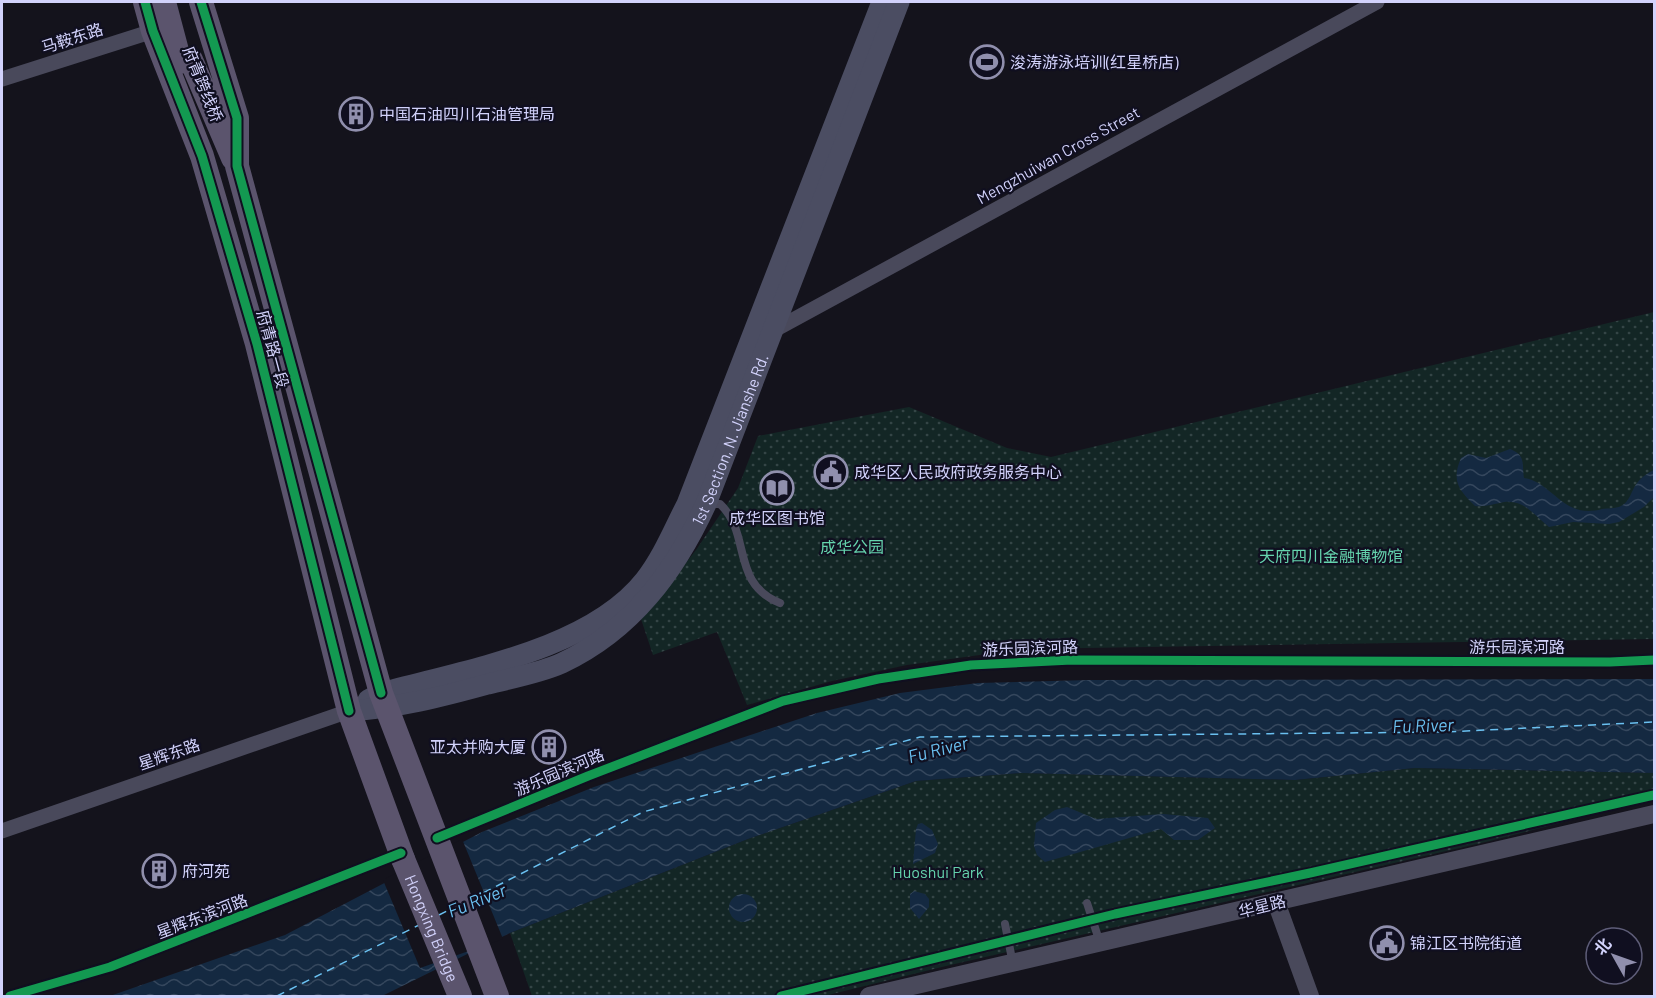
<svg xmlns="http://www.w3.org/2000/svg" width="1656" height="998" viewBox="0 0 1656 998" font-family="Barlow,'Noto Sans SC',sans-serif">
  <defs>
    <pattern id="grass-dots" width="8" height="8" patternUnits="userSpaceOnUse" patternTransform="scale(1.5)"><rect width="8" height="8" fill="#132625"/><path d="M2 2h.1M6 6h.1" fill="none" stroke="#344546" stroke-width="1.8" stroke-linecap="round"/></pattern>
    <pattern id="water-waves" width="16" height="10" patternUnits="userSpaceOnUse" patternTransform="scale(1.5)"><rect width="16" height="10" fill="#142941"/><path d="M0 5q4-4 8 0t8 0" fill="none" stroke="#35475d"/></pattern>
  </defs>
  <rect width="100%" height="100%" fill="#14131c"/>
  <path fill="url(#grass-dots)" d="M1654 312V639L1023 649 907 665 832 681 747 705 717 632 653 655 641 619 696 550 738 488 758 436 909 407 1007 448 1051 457Z
    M1415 768 1654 773V799L1490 841 946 966 824 996H532L510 933 748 839 916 781 1021 773 1295 780Z"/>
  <path fill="url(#water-waves)" d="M1510 449C1526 455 1522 464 1524 478 1553 482 1563 520 1602 509 1608 508 1615 509 1621 506 1635 499 1628 482 1654 470V497L1644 507 1619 522 1609 524 1573 522 1549 527C1535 516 1524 499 1504 502 1493 504 1487 507 1475 506 1459 490 1451 481 1461 458L1468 454 1486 458Z
    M1654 679V773L1415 768 1295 780 1021 773 916 781 748 839 510 933 382 996H110L285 935 482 832 594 787 817 713 900 693 978 683 1088 680Z
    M1067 807 1096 819 1163 814 1208 818 1215 828 1198 840H1174L1161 829 1045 862 1037 855 1034 846 1036 823 1055 810Z
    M922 823 932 830 938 844 935 853 913 864 916 829 918 824Z
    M914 891 925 894 929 899V907L919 919 910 908V894Z
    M729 908a14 14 0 1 1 28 0a14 14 0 1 1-28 0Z"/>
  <path fill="#14131c" d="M462 839 503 939 420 968 383 880Z"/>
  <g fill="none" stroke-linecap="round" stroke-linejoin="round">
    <path stroke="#6ac0f0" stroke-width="1.5" stroke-dasharray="8 6" stroke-linecap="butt" d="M471 899 643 812 920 737 1444 732 1654 722
      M439 915 451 909
      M277 996 419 925"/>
    <path stroke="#49495b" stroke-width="8" d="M707 504H720C752 534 730 583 780 603
      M1087 903 1100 943
      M1005 924 1013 964"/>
    <path stroke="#49495b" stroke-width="10" d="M437 838 588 776 783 701 878 679 971 665 1072 660 1610 662 1654 660
      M10 996 110 967 401 853"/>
    <path stroke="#49495b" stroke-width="15" d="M2 79 153 31
      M769 333 1377 2
      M2 831 349 711"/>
    <path stroke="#49495b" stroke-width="18" d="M1276 902 1310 996
      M869 996 1654 814"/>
    <g stroke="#4b4d62" stroke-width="21">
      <path d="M368 700 381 693C464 670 590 650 645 580 663 557 674 529 687 504L882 2"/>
      <path id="s1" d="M349 711C397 708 441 697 488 684 512 678 540 673 562 663 632 630 675 571 706 504L899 2"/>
    </g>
    <path stroke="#5b546d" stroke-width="24" d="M145 2 153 31 202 156 257 344 349 711 403 859
      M201 2 237 118V166L381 693 497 996
      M191 60 233 158"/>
    <g stroke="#5b546d" stroke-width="24">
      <path d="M164 2 180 62"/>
      <path id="s2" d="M403 859 460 996"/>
    </g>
    <g stroke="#100f20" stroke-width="13">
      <path id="cycleway" d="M145 2 153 31 202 156 257 344 349 711
        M201 2 237 118V166L381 693
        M437 838 588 776 783 701 878 679 971 665 1072 660 1610 662 1654 660
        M10 996 110 967 401 853
        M781 996 1115 914 1310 873 1654 795"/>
    </g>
    <use href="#cycleway" stroke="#139951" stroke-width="9"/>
  </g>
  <defs>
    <g id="stadium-ring" transform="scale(1.725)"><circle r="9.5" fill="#100f20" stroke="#908fad" stroke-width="1.5"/><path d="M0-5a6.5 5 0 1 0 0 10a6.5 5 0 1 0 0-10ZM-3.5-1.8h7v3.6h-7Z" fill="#908fad"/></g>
    <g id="building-ring" transform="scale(1.725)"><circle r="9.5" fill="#100f20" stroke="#908fad" stroke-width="1.5"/><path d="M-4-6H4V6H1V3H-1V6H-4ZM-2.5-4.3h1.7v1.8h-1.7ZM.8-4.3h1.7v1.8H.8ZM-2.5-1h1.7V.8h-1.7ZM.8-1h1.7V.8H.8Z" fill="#908fad"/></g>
    <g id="civic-ring" transform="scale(1.725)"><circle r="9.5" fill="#100f20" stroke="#908fad" stroke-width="1.5"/><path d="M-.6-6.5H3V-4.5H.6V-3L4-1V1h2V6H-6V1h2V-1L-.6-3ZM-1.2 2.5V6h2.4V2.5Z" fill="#908fad"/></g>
    <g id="library-ring" transform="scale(1.725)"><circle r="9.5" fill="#100f20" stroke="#908fad" stroke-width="1.5"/><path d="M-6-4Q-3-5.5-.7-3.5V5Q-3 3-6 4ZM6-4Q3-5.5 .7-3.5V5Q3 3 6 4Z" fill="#908fad"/></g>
  </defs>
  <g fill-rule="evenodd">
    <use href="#stadium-ring" x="987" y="62"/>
    <use href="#building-ring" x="356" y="114"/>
    <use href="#civic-ring" x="831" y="472"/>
    <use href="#library-ring" x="777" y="488"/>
    <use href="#building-ring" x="549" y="747"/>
    <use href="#building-ring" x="159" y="871"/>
    <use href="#civic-ring" x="1387" y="943"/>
  </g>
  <g text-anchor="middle" stroke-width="4.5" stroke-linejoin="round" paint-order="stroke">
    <g font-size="16" fill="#d2d2fb" stroke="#100f20">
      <text transform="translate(72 38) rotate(-18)" y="6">马鞍东路</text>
      <text transform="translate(203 84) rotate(68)" y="6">府青跨线桥</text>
      <text transform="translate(1058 155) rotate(-29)" y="6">Mengzhuiwan Cross Street</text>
      <text transform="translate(273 349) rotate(75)" y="6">府青路一段</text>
      <text dy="6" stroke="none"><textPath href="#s1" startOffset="507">1st Section, N. Jianshe Rd.</textPath></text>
      <text x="1517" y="653">游乐园滨河路</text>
      <text transform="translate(1030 648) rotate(-2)" y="6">游乐园滨河路</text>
      <text transform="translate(169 754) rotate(-19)" y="6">星辉东路</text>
      <text transform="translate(559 772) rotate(-23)" y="6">游乐园滨河路</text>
      <text transform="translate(1262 906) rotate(-14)" y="6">华星路</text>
      <text transform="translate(202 916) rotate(-21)" y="6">星辉东滨河路</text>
      <text dy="6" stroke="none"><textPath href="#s2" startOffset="75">Hongxing Bridge</textPath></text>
    </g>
    <g font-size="16" fill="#d2d2fb" stroke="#100f20" text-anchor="start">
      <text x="1010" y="68">浚涛游泳培训(红星桥店)</text>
      <text x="379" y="120">中国石油四川石油管理局</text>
      <text x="854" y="478">成华区人民政府政务服务中心</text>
      <text x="777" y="524" text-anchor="middle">成华区图书馆</text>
      <text x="526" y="753" text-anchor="end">亚太并购大厦</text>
      <text x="182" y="877">府河苑</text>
      <text x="1410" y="949">锦江区书院街道</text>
    </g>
    <g font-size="16" fill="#65d3ad" stroke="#100f20">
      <text x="852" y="553">成华公园</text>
      <text x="1331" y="562">天府四川金融博物馆</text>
      <text x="938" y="878">Huoshui Park</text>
    </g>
    <g font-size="18" font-style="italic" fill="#6ac0f0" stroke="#100f20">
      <text transform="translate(1423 726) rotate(-2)" y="6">Fu River</text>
      <text transform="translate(938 750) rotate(-14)" y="6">Fu River</text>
      <text transform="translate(477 901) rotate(-22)" y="6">Fu River</text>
    </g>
  </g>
  <rect width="1656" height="998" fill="none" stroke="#d2d2fb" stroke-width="6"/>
  <g transform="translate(1614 956) rotate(310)"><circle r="28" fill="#100f20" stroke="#5e5d78" stroke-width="1.5"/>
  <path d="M0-4.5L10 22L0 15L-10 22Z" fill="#908fad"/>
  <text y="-9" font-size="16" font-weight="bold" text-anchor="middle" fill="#d2d2fb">北</text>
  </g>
</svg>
